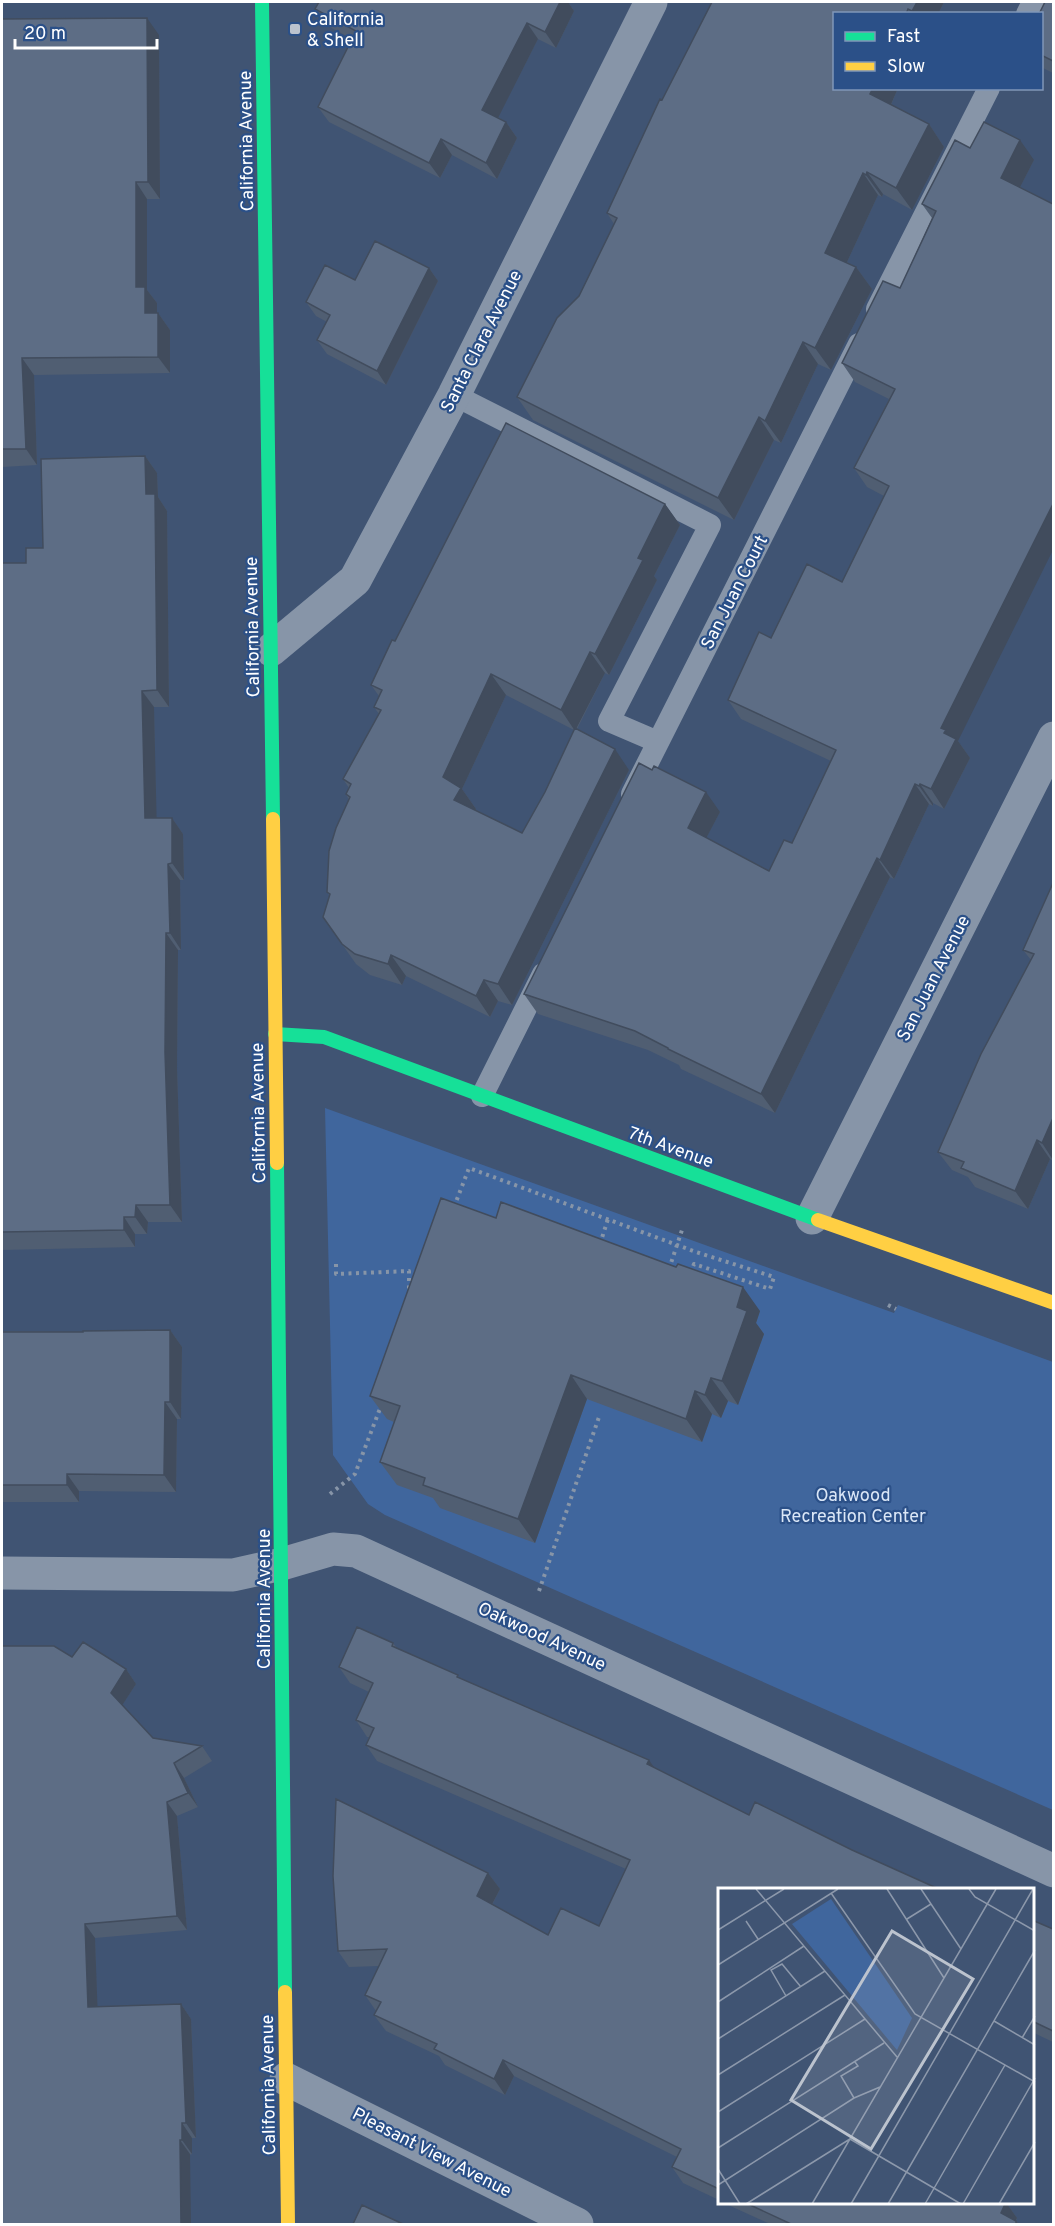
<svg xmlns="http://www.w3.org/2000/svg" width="1055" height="2226" viewBox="0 0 1055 2226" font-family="Overpass,sans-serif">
  <rect width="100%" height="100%" fill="#405473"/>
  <path fill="#40669d" d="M325 1108 894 1313 898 1305 1053 1362V1810L385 1515 368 1504 333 1455Z"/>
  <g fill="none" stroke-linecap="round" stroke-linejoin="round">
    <path stroke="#8795a8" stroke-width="4" stroke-dasharray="3 4.5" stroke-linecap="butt" d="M454 1207 469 1168 696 1252 774 1277 770 1289 694 1264 691 1272
      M600 1244 608 1219
      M336 1264V1274L409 1271V1289
      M669 1269 683 1227
      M888 1305 896 1309
      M330 1494 355 1474 381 1406
      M539 1591 599 1417"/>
    <path stroke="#8795a8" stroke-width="22" d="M1027 14 1033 2
      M877 309 989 88
      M454 395 710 525 609 721 658 742
      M632 794 859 344
      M482 1096 543 974"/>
    <path stroke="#8795a8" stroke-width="33" d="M271 650 355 580 454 395 651 2
      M812 1218 1054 738
      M2 1573 233 1575 282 1564 333 1549 356 1551 1054 1871
      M286 2079 577 2224"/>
    <path stroke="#16e098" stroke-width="14" d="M262 2 273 819
      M275 1034 324 1037 818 1220
      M277 1163 285 1992"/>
    <path stroke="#ffcf43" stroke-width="14" d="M273 819 277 1163
      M818 1220 1054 1303
      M285 1992 288 2224"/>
  </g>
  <path fill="#505e72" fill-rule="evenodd" d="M319 2H568L574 11 556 48 538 39 498 117 506 122 517 138 497 179 452 155 440 178 329 122 318 107 352 39 326 25 315 9Z
    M712 2H944L938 14H834V88H898L891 105 929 124 944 147 912 210 883 194 882 197 878 195 847 262 856 267 872 289 831 370 818 364 781 443 774 440 734 520 533 420 517 397 557 318 579 296 614 224 607 213 660 99 662 100Z
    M1053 2V73L1041 67V14Z
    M2 19 159 35 160 199H147V290L157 303V313H158L170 330V373L34 375 37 465 2 467Z
    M970 148 1034 160 1020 187 958 741 970 758 944 809 933 803V806L929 804 894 879 890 877 775 1113 681 1069 679 1065 648 1050 538 1014 524 994 652 770 720 812 706 838 769 871 792 843 831 761 741 719 728 700 771 638 842 582 884 496 867 487 854 468 889 399 855 382 842 363 900 288 932 218 922 204Z
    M429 268 438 281 386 385 327 354 317 340 327 322 316 316 306 302 355 280Z
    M145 456 157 473 158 497 167 511 169 707H154L156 818H172L183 834 184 880H180L181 950H178L177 1068 182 1222H148L147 1234H135V1247L2 1250V563H26Z
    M665 504 680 525 654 576 657 580 609 675 605 673 577 729 629 770 512 1005 498 1001 490 1017 406 976 402 985 370 975 356 964 323 917 330 896 327 892 349 800 346 794 349 788 343 779 379 714 374 707 379 696 371 685 395 641ZM506 695 574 730 545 792 522 833 475 810 476 809 462 789Z
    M1053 883V1161L1050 1159 1028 1209 975 1187 968 1177 952 1170 938 1152 1031 960 1023 950Z
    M760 1311 756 1323 764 1334 738 1405 728 1401 721 1418 712 1414 702 1442 587 1399 535 1543 440 1508 433 1498 397 1485 380 1462 394 1422 387 1419 370 1396Z
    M170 1330 182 1347 181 1419H177L176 1492 79 1491V1502H2V1331L83 1332Z
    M393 1643 397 1648 461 1679 719 1890V2200L683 2183 672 2167 677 2157 514 2076 505 2095 445 2065 439 2056 386 2031 374 2015 376 2011 365 1995 379 1966 349 1967 338 1951 488 1873 500 1889 492 1905 548 1935 599 1926 626 1869 377 1761 366 1745 369 1737H367L356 1720 369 1692 350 1683 339 1667Z
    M72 1657 126 1669 136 1684 122 1705 153 1738 202 1746 212 1761 184 1778 198 1807 177 1816 187 1930 95 1938 97 2007 181 2004 191 2019 196 2138H192V2154L2 2224Z
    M1032 1920 1053 1929V2042L1032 2032Z
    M726 2204H1007L1017 2218 1016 2221 1019 2224H770Z"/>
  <path fill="#414c5d" d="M560 2H568L574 11 556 48 545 32Z
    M917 2H944L938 14H914L912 11Z
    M147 18 159 35 160 199 148 182Z
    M527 23 538 39 494 126 482 110Z
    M873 88H898L886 116 870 94Z
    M506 122 517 138 497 179 486 163Z
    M929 124 944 147 912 210 896 188Z
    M441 139 452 155 440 178 429 163Z
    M1020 140 1034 160 1015 197 1001 178Z
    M867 172 883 194 882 197 866 175Z
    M863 173 878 195 841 275 825 253Z
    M136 182 147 199V290L157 303V330L145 313 136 287Z
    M856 267 872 289 831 370 815 348Z
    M429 268 438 281 386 385 377 371Z
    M158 313 170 330V373L158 357Z
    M803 342 818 364 781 443 765 421Z
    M22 358 34 375 37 465 26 449Z
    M759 417 774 440 734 520 718 498Z
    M145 456 157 473 158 497 167 511 169 707 157 690 146 494Z
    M665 504 680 525 654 576 657 580 609 675 595 654 638 558Z
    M1053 504V550L958 741 970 758 944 809 931 789 941 728Z
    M590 652 605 673 575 731 561 710Z
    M491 674 506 695 462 789 476 809 469 821 454 800 443 777Z
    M142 691 154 707 157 835 145 818Z
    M615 749 629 770 512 1005 498 984Z
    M915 784 929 804 894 879 880 860Z
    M920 784 933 803V806L919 786Z
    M706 792 720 812 701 848 688 828Z
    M172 818 183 834 184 880 172 863Z
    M877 858 890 877 775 1113 761 1094Z
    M168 864 180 880 181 950 170 933Z
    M166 933 178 950 177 1068 182 1222 170 1205 165 1052Z
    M391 955 406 976 402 985 388 964Z
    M484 980 498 1001 490 1017 476 996Z
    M1053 1118V1160L1042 1143Z
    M1037 1140 1050 1159 1028 1209 1015 1191Z
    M136 1205 148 1222 147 1234 135 1217Z
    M124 1217 135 1234V1247L124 1230Z
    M743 1287 760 1311 756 1323 764 1334 738 1405 722 1381 737 1307Z
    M170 1330 182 1347 181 1419 170 1402Z
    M571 1375 587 1399 535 1543 518 1519Z
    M711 1378 728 1401 721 1418 705 1395Z
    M695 1391 712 1414 702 1442 686 1419Z
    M165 1402 177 1419 176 1492 164 1475Z
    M67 1474 79 1491V1502L67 1485Z
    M126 1669 136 1684 121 1707 111 1693Z
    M649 1760 660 1776 647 1764Z
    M174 1763 184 1778 198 1807 188 1793Z
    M167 1802 177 1816 187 1930 177 1916Z
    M488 1873 500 1889 488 1912 477 1896Z
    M85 1924 95 1938 98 2021 88 2007Z
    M181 2004 191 2019 196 2138 186 2123Z
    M503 2060 514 2076 505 2095 494 2079Z
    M182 2123 192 2138V2154L182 2140Z
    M180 2140 190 2154 191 2224H181Z
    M1005 2204H1007L1017 2218 1014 2224 1001 2213Z"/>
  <path fill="#5d6d85" stroke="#414c5d" stroke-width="1.5" d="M319 2H560L545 32 527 23 482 110 506 122 486 163 441 139 429 163 318 107 356 31 315 9Z
    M712 2H917L912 11 908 9 906 14H834V88H873L870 94 929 124 896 188 867 172 866 175 863 173 825 253 856 267 815 348 803 342 765 421 759 417 718 498 517 397 557 318 579 296 617 218 607 213 660 99 662 100Z
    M1045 2H1053V61L1041 55V14H1039Z
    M147 18 148 182H136V287H145V313H158V357L22 358 26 449H2V19Z
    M984 122 1020 140 1001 178 1053 204V504L941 728 946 730 944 733 956 739 931 789 920 784 919 786 915 784 880 860 877 858 761 1094 668 1049V1048L635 1031 524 994 639 763 652 770 654 766 706 792 688 828 769 871 784 840 792 843 836 750 728 700 759 632 771 638 807 564 842 582 889 486 854 468 895 389 842 363 883 281 900 288 936 211 922 204 955 140 970 148Z
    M375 241 429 268 377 371 317 340 330 315 306 302 325 265 355 280Z
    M506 423 665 504 638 558 643 560 595 654 590 652 561 710 491 674 443 777 461 788 454 800 522 833 545 792 575 728 615 749 498 984 484 980 476 996 391 955 388 964 355 954 342 944 323 917 330 894 327 892 329 851 336 828 350 797 346 794 351 784 343 779 381 710 374 707 382 690 371 685 392 640 395 641Z
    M145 456 146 494H155L157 690 142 691 145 818H172V863L168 864 170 933H166L165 1052 170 1205H136L135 1217H124V1230L2 1232V563H26V548H43L41 459Z
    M1053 883V1118L1042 1143 1037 1140 1015 1191 961 1168 964 1162 938 1152 981 1054 1034 954 1023 950Z
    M441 1198 496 1218 501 1202 676 1267 678 1264 743 1287 737 1307 747 1311 722 1381 711 1378 705 1395 695 1391 686 1419 571 1375 518 1519 423 1485 425 1478 380 1462 400 1406 370 1396Z
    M170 1330V1402H165L164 1475 67 1474V1485H2V1332H83V1331Z
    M357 1627 393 1643 392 1646 458 1675 457 1677 649 1760 647 1764 749 1815 755 1802 852 1850 941 1890H719V2189L672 2167 681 2149 503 2060 494 2079 434 2049 437 2044 374 2015 381 2002 365 1995 387 1949 338 1951 333 1876 336 1799 488 1873 477 1896 548 1935 561 1908 599 1926 630 1860 366 1745 374 1728 356 1720 373 1683 339 1667Z
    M83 1642 126 1669 111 1693 153 1738 202 1746 174 1763 188 1793 167 1802 177 1916 85 1924 88 2007 181 2004 186 2123H182V2140H180L181 2224H2V1646H54L72 1657Z
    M1032 1920 1053 1929V2031L1032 2021Z
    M748 2204H1005L1001 2213 1016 2221V2223L1019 2224H791Z
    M362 2205 403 2224H353Z"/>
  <rect fill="#bcc3ce" stroke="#2b5088" stroke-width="2" x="289" y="23" width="12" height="12" rx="3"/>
  <g text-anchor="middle" stroke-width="4.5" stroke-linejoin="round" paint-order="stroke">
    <g font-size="18" fill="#fff" stroke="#2b5088" text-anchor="start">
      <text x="307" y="25">California<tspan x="307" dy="21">&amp; Shell</tspan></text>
    </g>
    <g font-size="18" fill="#fff" stroke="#2b5088">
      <text transform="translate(246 141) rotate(-91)" y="6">California Avenue</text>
      <text transform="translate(481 341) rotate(-63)" y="6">Santa Clara Avenue</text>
      <text transform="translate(734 592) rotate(-63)" y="6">San Juan Court</text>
      <text transform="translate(252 627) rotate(-91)" y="6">California Avenue</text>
      <text transform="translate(933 978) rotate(-63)" y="6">San Juan Avenue</text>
      <text transform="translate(258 1113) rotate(-91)" y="6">California Avenue</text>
      <text transform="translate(671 1147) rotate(20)" y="6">7th Avenue</text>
      <text transform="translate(264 1599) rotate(-90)" y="6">California Avenue</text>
      <text transform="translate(542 1636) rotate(25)" y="6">Oakwood Avenue</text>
      <text transform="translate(268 2085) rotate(-91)" y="6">California Avenue</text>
      <text transform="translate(432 2152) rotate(27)" y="6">Pleasant View Avenue</text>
    </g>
    <g font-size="18" fill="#dbe7f7" stroke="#2b5088">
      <text x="853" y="1501">Oakwood<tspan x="853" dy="21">Recreation Center</tspan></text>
    </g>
  </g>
  <g transform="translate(718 1888)">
    <rect width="316" height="316" fill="#405473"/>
    <path d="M113 11 194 130 179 162 74 36Z" fill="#40669d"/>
    <path fill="none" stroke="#8c98ab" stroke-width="1.5" d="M38 1 179 169M169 1 226 90M203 1 243 61M251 1 257 9 317 43M113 5 197 126 317 194M189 31 213 16M28 33 40 51M0 42 66 1M0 77 120 1M68 108 53 82 64 76 83 99M0 114 86 58M276 133 317 157M304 150 317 128M0 151 107 83M0 187 127 107M136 210 123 188 140 178 137 174M0 224 147 131M0 260 166 155M0 281 22 316M0 297 136 210 162 199M28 316 132 251 243 316M94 316 278 1M133 316 315 1M170 316 317 62M207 316 287 177M245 316 317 190M281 316 317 254"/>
    <path fill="#bcc3ce" fill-opacity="0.15" stroke="#bcc3ce" stroke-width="3" d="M174 43 255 91 153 261 73 212Z"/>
    <rect width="316" height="316" fill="none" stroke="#fff" stroke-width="3"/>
  </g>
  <rect width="1055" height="2226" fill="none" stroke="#ffffff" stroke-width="6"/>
  <rect x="833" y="12" width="210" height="78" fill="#2b5088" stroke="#8096b8" stroke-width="1.5"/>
  <rect x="845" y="32" width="30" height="9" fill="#16e098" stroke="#8096b8" stroke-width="1.5"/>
  <text x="887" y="42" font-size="18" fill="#ffffff">Fast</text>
  <rect x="845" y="62" width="30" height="9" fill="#ffcf43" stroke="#8096b8" stroke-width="1.5"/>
  <text x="887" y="72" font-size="18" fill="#ffffff">Slow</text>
  <path d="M15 39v9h142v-9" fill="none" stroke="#ffffff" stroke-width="3"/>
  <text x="24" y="39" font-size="18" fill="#ffffff" stroke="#2b5088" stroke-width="4.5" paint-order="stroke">20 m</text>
</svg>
